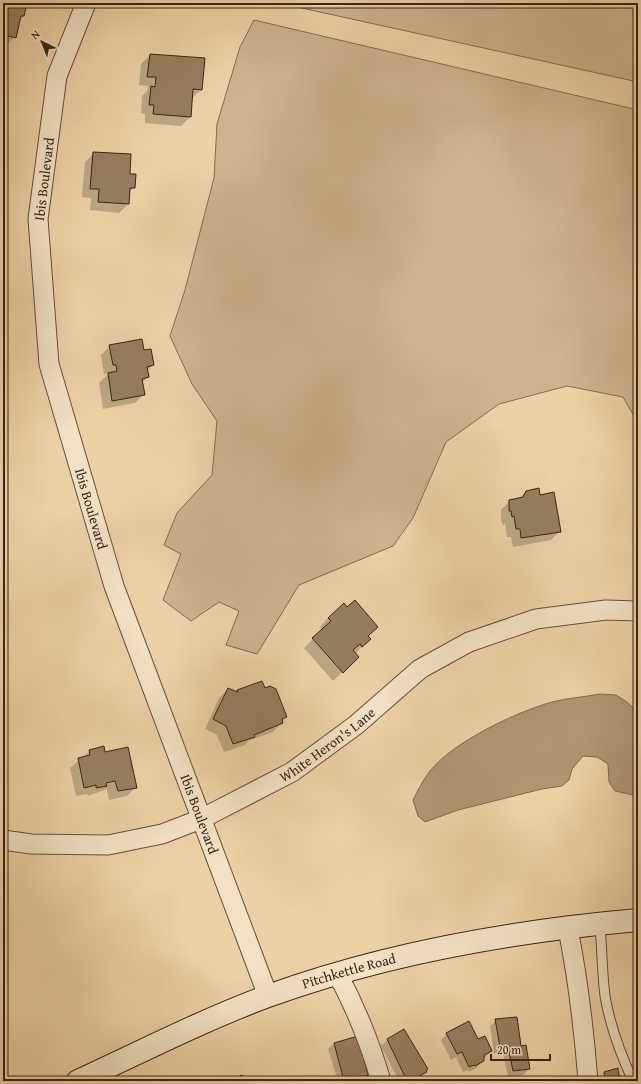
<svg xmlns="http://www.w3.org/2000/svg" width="641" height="1084" viewBox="0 0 641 1084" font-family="'Gentium Book Plus',serif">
  <rect width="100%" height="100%" fill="#edd1a6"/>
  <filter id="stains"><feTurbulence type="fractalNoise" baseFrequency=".005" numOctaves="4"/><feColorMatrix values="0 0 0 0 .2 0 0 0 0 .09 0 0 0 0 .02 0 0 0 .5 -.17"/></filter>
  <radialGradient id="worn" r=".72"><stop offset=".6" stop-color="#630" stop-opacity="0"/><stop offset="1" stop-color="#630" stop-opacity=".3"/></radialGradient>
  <path fill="#cfb38e" stroke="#846b52" d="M279 3H638V82Z
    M254 20 638 110V423L623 397 567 386 499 404 446 442 413 518 393 546 299 585 257 654 226 645 239 611 219 602 191 621 163 600 181 554 164 545 177 513 212 475 217 421 192 384 170 336 185 290 214 178 217 124 240 47Z"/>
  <path fill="#b09675" stroke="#81684f" d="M600 694 616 695 627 702 638 712V796L615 791 609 782 608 764 597 757 583 756 572 769 569 780 562 786 542 789 458 810 425 822 418 816 413 800C418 790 423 780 430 771 453 742 516 712 552 702 567 698 584 697 600 694Z"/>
  <path fill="#0003" d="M3 3H26L15 37 5 46 3 52Z
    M150 55 204 59 201 90 191 99 190 117 181 126 145 123V114L141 113 142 96 147 91 148 86 139 85 141 64Z
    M94 153 129 175 134 188 129 192 128 204 119 213 90 210 91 198 82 197 85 162Z
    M110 346 143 351 153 365 147 371 148 377 142 383 144 394 135 403 103 409 99 383 107 375V373L104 374 101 355Z
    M526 492 560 531 551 540 513 547 511 537H507L505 524 503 525 501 520V510L510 500 519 499Z
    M328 618 370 639 355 654 358 657 333 681 304 648 322 630 320 627Z
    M262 683 264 690 286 717 273 732 248 741 245 745 224 752 217 735 205 729 219 698 228 689 236 693Z
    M90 751 104 753 136 787 127 796 109 800 107 789 88 796 87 794 76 796 70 768Z
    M496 1020 520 1047 529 1069 523 1075 508 1077 503 1053H494L490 1026Z
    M447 1034 491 1051 477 1067 469 1072 468 1070 463 1072 456 1057 451 1060 441 1040Z
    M387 1040 425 1071 419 1078 413 1081H399L381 1046Z
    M334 1043 367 1058 363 1062 367 1081H338L328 1049Z
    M605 1073 619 1081H602V1076Z"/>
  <path fill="#977d61" stroke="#3a2317" d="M3 3H27L24 16H21L16 38 8 36 4 54Z
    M150 54 205 58 202 90 193 89 191 117 153 114 154 105H149L151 86 155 87 156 77H147Z
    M93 152 131 154 130 174H136L135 188H130L129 204 98 202 99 189H90Z
    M142 339 144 350 151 349 154 365 147 367 149 377 142 379 145 395 112 401 108 373 117 371 116 365H113L109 345Z
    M539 488 540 495 554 492 561 532 521 538 520 529H516L514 516 512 517 511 511H509V500L523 497 526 491Z
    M355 600 378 627 368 636 371 639 362 647 360 644 353 650 359 657 343 673 312 638 331 621 328 618 344 603 347 607Z
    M262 681 265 688 270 686 276 689 287 717 282 719 283 723 254 735 255 737 233 744 226 726 213 719 228 688 238 692 237 690Z
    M104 746 105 752 128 747 137 788 118 791 115 781 106 783 107 786 96 788V785L84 788 78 758 90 755 89 750Z
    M517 1017 521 1046 526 1045 530 1069 513 1071 508 1047H500L495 1019Z
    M469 1021 478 1039 485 1036 492 1051 484 1055V1061L475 1066 474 1065 469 1067 462 1052 457 1054 446 1033Z
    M404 1029 428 1069 426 1070 427 1072 410 1081H407L387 1039Z
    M358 1036 368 1059 364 1060 368 1075 366 1076 367 1081H344L334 1043Z
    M618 1068 620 1081H605L604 1072Z
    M242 1075 246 1081H229Z"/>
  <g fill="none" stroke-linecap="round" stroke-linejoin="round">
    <g stroke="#674e3b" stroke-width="11">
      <path id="service" d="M600 925C602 948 602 972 605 996 610 1026 620 1053 633 1081"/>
    </g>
    <g stroke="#674e3b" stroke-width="21">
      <g id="minor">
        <path id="s1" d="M86 3 57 76 38 219 49 364 114 586 268 996"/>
        <path id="s2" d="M3 840 31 844 108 845 162 834 201 819 292 772 356 725 420 669 469 642 536 619 606 610 638 611"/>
        <path d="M568 929C578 979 584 1030 588 1081"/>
        <path d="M337 973C356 1008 370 1043 381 1081"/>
      </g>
    </g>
    <g stroke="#3a2317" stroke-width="24">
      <g id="secondary">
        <path id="s3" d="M78 1081C141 1052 203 1020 268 996 386 953 513 931 638 920"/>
      </g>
    </g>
    <use href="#service" stroke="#f3e1c5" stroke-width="9"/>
    <use href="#minor" stroke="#f3e1c5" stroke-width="19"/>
    <use href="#secondary" stroke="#f3e1c5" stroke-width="22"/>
  </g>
  <g text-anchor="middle" stroke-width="3.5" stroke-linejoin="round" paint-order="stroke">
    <g font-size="14" fill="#3a2317" stroke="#f3e1c5">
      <text transform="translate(44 179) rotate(-83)" y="5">Ibis Boulevard</text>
      <text dy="5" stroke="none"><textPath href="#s1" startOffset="519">Ibis Boulevard</textPath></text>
      <text dy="5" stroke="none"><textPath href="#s2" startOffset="349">White Heron's Lane</textPath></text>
      <text dy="5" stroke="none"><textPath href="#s1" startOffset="843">Ibis Boulevard</textPath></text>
      <text dy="5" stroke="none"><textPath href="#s3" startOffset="293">Pitchkettle Road</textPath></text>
    </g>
  </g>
  <rect width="641" height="1084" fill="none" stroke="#edd1a6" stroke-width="16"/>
  <rect x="4" y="4" width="633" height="1076" fill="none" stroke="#3a2317" stroke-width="2"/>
  <rect x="8" y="8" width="625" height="1068" fill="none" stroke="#3a2317"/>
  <g transform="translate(42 42) rotate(317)" stroke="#f3e1c5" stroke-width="3" paint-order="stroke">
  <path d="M0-3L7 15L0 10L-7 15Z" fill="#3a2317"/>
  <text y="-6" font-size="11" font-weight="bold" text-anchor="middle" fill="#3a2317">N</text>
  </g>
  <path d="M491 1054v6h59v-6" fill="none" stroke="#3a2317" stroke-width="2"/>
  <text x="497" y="1054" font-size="12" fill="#3a2317" stroke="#f3e1c5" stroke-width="3" paint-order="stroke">20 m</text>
  <rect width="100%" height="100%" filter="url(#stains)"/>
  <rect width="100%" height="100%" fill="url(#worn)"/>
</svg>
